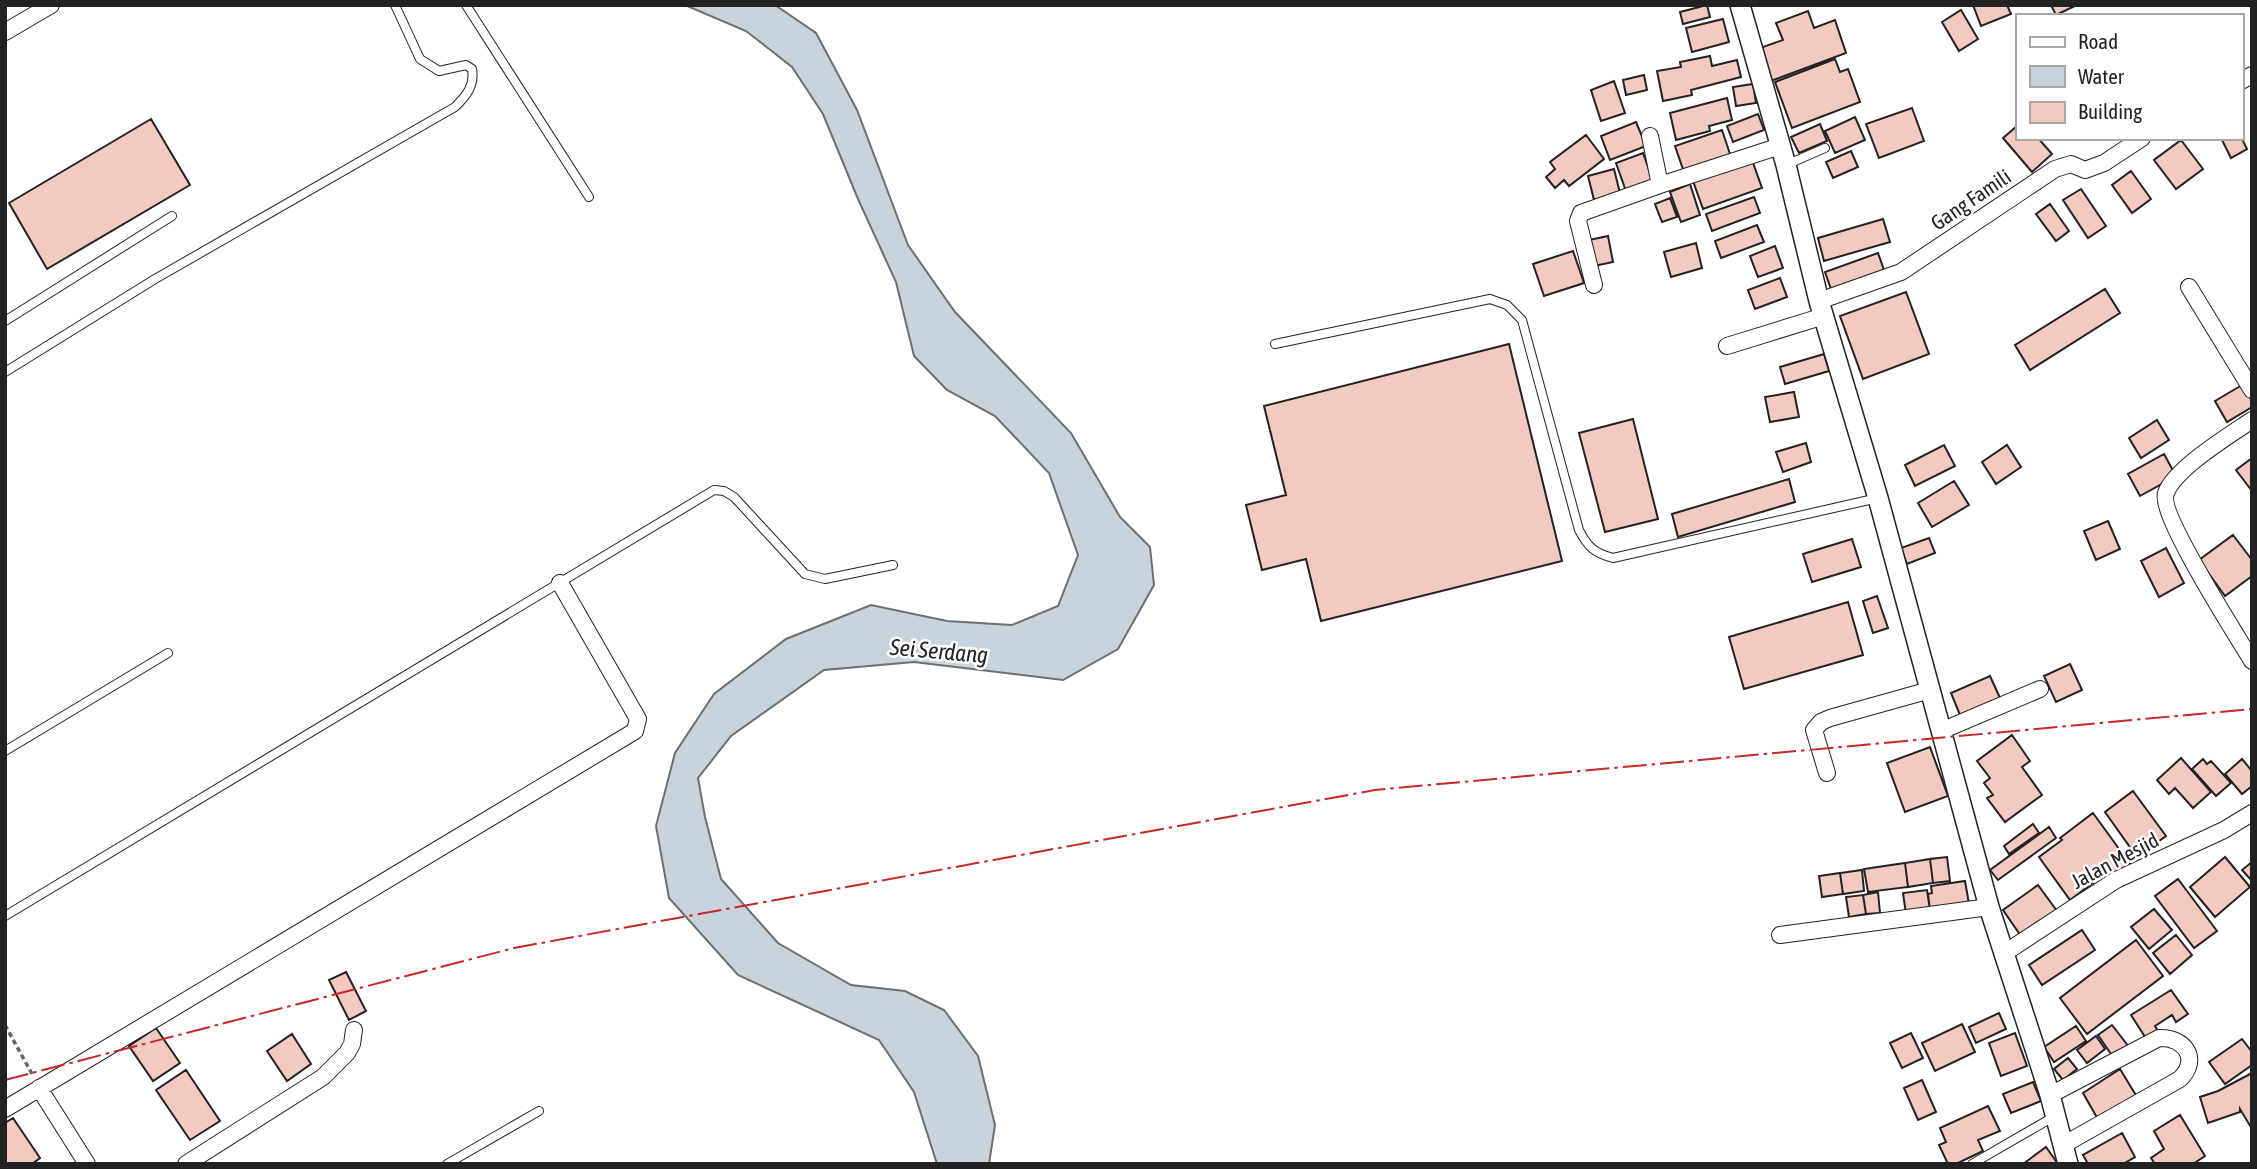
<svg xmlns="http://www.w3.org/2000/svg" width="2257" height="1169" viewBox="0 0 2257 1169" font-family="'Asap Condensed',sans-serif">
  <rect width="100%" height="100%" fill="#fff"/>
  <path fill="#c7d3dd" stroke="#6f6f6f" stroke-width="2" d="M685 5H775L816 33 857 110 908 245 955 312 1071 433 1120 517 1150 547 1154 585 1118 649 1063 680 914 662 824 670 731 736 698 778 705 817 721 879 778 943 851 985 905 991 944 1010 978 1056 995 1125 989 1164H937L914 1092 879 1040 738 975 669 898 656 826 675 753 714 694 786 639 871 605 947 621 1012 625 1058 606 1078 555 1049 473 995 416 947 390 914 356 896 282 858 199 823 114 792 67 746 31Z"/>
  <path fill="#f3c9c0" stroke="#222" stroke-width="2" d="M1707 5 1710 17 1683 24 1680 12Z
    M1973 5H2007L2011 14 1981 26Z
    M2051 5H2077L2056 15Z
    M1961 10 1978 39 1959 51 1942 22Z
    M1808 11 1814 28 1835 20 1846 53 1771 81 1760 48 1783 40 1776 23Z
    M1723 19 1729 42 1692 52 1686 28Z
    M1710 56 1712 66 1737 60 1741 77 1691 90 1692 95 1663 101 1657 71 1681 67 1680 62Z
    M1835 59 1840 72 1848 69 1860 102 1792 128 1775 82Z
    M1644 75 1647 90 1626 95 1623 80Z
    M1614 81 1625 113 1601 121 1591 90Z
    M1753 84 1756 103 1736 106 1733 87Z
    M1727 98 1732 120 1709 126 1710 131 1676 140 1670 113Z
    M1912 108 1924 141 1879 158 1866 124Z
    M1758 114 1764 130 1733 142 1727 126Z
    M1855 117 1865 140 1835 153 1825 131Z
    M151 119 190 185 47 269 9 203Z
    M1636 122 1646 146 1610 160 1601 136Z
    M1820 124 1827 141 1799 153 1791 137Z
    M2017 126V138H2038L2052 154 2032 172 2003 138Z
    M1722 130 1732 160 1685 175 1675 146Z
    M1586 135 1604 159 1569 186 1564 180 1555 188 1546 177 1555 169 1550 162Z
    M2241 137 2247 149 2231 158 2221 138Z
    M2181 140 2203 169 2176 189 2154 160Z
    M1851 151 1858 167 1833 178 1826 162Z
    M1643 153 1654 184 1627 194 1616 163Z
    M1752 160 1762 188 1703 209 1693 181Z
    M1614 169 1620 193 1594 200 1588 176Z
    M2131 171 2151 199 2132 213 2112 185Z
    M1690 184 1700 215 1681 222 1670 192Z
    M2081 189 2106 226 2088 238 2063 200Z
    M1754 197 1760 213 1712 231 1706 214Z
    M1670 198 1677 217 1662 222 1655 204Z
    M2050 204 2069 231 2056 241 2036 214Z
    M1883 219 1890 242 1824 261 1818 238Z
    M1757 225 1764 242 1721 258 1715 241Z
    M1608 236 1613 262 1594 266 1589 240Z
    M1696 243 1702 268 1671 277 1664 252Z
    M1775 246 1783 268 1758 277 1750 256Z
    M1573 251 1584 283 1544 296 1533 264Z
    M1878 253 1884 270 1831 289 1825 272Z
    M1780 278 1787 297 1755 309 1748 290Z
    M2105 289 2120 313 2030 370 2015 345Z
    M1906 292 1929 354 1863 379 1840 316Z
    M1509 344 1562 561 1321 621 1306 559 1262 570 1246 505 1286 495 1264 406Z
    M1824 354 1829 371 1785 384 1780 367Z
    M2242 385 2252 401V407L2227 422 2215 401Z
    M1794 392 1799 417 1770 422 1765 397Z
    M1633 419 1658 519 1605 532 1579 433Z
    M2157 420 2169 440 2141 458 2129 438Z
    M1806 443 1811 462 1783 472 1776 452Z
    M1944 445 1955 466 1915 486 1905 465Z
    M2007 445 2021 467 1996 484 1982 462Z
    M2164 454 2176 476 2140 496 2128 474Z
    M2252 458V491L2236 470Z
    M1789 479 1795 502 1678 537 1672 514Z
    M1954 481 1969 505 1932 527 1918 503Z
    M2108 521 2120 549 2096 560 2084 531Z
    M2233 535 2252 560V576L2225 596 2199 560Z
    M1929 538 1935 553 1907 564 1901 548Z
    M1852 539 1861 567 1812 582 1803 554Z
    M2166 548 2184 583 2159 597 2141 561Z
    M1877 596 1888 628 1873 633 1863 601Z
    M1848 602 1863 655 1744 689 1729 637Z
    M2070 664 2082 690 2056 702 2044 676Z
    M1990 676 2000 698 1960 715 1951 693Z
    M2012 735 2030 761 2022 767 2042 795 2005 822 1987 798 1993 795 1984 783 1990 778 1977 761Z
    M1930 747 1948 796 1905 812 1887 763Z
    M2181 758 2211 792 2193 808 2175 788 2169 794 2157 780Z
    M2203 759 2207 764 2211 761 2231 783 2216 796 2192 769Z
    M2242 759 2252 771V786L2242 794 2225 774Z
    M2133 791 2166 836 2137 857 2105 812Z
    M2093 813 2130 864 2097 888 2093 883 2070 900 2039 857 2062 840 2060 838Z
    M2033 824 2039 833 2009 854 2004 846Z
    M2049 827 2056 838 1998 880 1990 870Z
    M1947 857 1950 881 1933 883 1930 859Z
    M2225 857 2250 887 2215 917 2190 887Z
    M1930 859 1933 883 1908 887 1905 863Z
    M2252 862V881L2242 870Z
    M1905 863 1908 887 1868 892 1864 869Z
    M1862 870 1864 891 1843 894 1840 873Z
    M1840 873 1843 894 1822 897 1819 876Z
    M2178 879 2217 931 2194 948 2155 896Z
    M1965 881 1969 904 1930 910 1928 894 1932 893 1931 886Z
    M2038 885 2057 911 2021 936 2003 910Z
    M1927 890 1930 910 1906 914 1903 893Z
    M1878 892 1880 913 1866 914 1863 895Z
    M1863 895 1866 914 1849 917 1846 897Z
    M2154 909 2172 930 2149 949 2131 927Z
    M2082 930 2095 950 2042 985 2029 965Z
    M2176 935 2192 955 2170 974 2153 953Z
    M2136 940 2163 976 2087 1034 2060 998Z
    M346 972 366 1011 349 1020 329 980Z
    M2171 990 2188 1014 2176 1022 2172 1015 2155 1026 2159 1033 2147 1040 2131 1015Z
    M1999 1013 2006 1029 1976 1043 1969 1027Z
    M1962 1024 1975 1052 1935 1071 1922 1043Z
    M2112 1025 2129 1047 2113 1057 2098 1035Z
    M2076 1026 2086 1041 2054 1062 2044 1047Z
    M156 1028 180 1063 153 1081 129 1046Z
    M1911 1033 1923 1058 1902 1068 1890 1043Z
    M2015 1033 2027 1066 2001 1076 1989 1043Z
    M292 1034 311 1064 287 1081 267 1051Z
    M2096 1036 2105 1049 2087 1063 2077 1050Z
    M2242 1039 2252 1052V1065L2225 1084 2209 1062Z
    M2068 1058 2077 1069 2063 1080 2054 1069Z
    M2120 1069 2137 1097 2099 1121 2083 1093Z
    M186 1070 220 1121 190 1140 156 1090Z
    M2252 1073V1129L2240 1109V1112L2208 1123 2200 1097 2218 1091Z
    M1922 1080 1936 1112 1918 1120 1904 1088Z
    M2033 1082 2041 1101 2011 1113 2003 1094Z
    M1988 1106 2000 1131 1978 1140 1983 1151 1956 1164H1948L1939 1145 1946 1142 1940 1128Z
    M2180 1115 2205 1156 2193 1164H2155L2151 1158 2164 1149 2154 1131Z
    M13 1118 40 1158 32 1164H5V1123Z
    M2122 1133 2135 1157 2123 1164H2088L2083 1155Z
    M2046 1147 2058 1164H2023Z"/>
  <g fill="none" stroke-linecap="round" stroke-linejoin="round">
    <g stroke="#222" stroke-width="10">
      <path id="service" d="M466 5 589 197
        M1786 165 1825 148
        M5 321 172 216
        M1275 344 1490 299 1507 305 1522 320 1579 530C1588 547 1594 553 1613 558L1878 498
        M5 372 155 279 455 107C466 96 475 86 472 69L466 65 439 71 420 59 395 5
        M5 751 168 653
        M5 916 714 490 724 491 734 497 805 574 825 579 893 565
        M447 1164 539 1111
        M1972 1164 2055 1116"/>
    </g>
    <g stroke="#222" stroke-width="18">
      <path id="minor" d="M5 32 51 5
        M2241 81 2252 75
        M1650 136 1660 185
        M1594 285 1578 221 1581 213 1660 185 1780 146
        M2189 287 2252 390
        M1819 301 1901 272 2055 169 2071 164 2085 170 2104 163 2142 138
        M1727 346 1824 316
        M2252 420C2230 435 2174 469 2166 493 2158 513 2237 636 2252 661
        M1941 731 2040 689
        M1827 773 1814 730 1821 722 1830 718 1930 690
        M1780 935 1989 907
        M2003 954 2116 880 2224 830 2252 813
        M39 1088 87 1164
        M2050 1095 2159 1038C2185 1037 2200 1059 2180 1079L2063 1145
        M5 1109 635 731 638 719 560 583
        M186 1164 323 1077 347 1053 352 1044 354 1030"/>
    </g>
    <g stroke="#222" stroke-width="22">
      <path id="tertiary" d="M1740 5 1786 165 1819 301 1878 498 1989 907 2050 1095 2068 1164"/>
    </g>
    <path stroke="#646464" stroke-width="3.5" stroke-dasharray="5 3.5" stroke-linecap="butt" d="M5 1025 32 1074"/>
    <use href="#service" stroke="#fff" stroke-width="8"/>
    <use href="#minor" stroke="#fff" stroke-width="16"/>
    <use href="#tertiary" stroke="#fff" stroke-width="19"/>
    <path stroke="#c62828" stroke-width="2" stroke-dasharray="24 5 3.5 5" stroke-linecap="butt" d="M5 1080 514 948 1375 790 2252 709"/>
  </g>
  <g text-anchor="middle" stroke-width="5" stroke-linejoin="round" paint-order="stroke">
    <g font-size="21" fill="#222" stroke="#fff">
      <text transform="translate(1971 200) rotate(-34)" y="7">Gang Famili</text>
      <text transform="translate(2115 861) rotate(-28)" y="7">Jalan Mesjid</text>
    </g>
    <g font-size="23" font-style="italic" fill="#222" stroke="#fff">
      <text transform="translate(939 651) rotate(5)" y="8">Sei Serdang</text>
    </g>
  </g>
  <rect width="2257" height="1169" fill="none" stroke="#222222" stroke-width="14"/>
  <rect x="2016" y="14" width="228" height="126" fill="#ffffff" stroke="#a7a7a7" stroke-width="2"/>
  <rect x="2030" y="37" width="35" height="10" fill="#ffffff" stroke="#a7a7a7" stroke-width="2"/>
  <text x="2078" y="49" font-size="21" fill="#222222">Road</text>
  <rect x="2030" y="66" width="35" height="21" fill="#c7d3dd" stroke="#a7a7a7" stroke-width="2"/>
  <text x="2078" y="84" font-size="21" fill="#222222">Water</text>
  <rect x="2030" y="102" width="35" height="21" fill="#f3c9c0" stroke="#a7a7a7" stroke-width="2"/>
  <text x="2078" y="119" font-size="21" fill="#222222">Building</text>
</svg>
